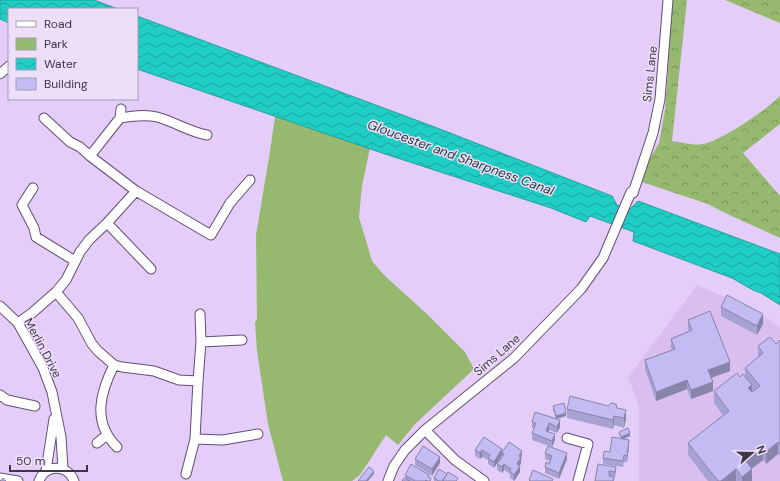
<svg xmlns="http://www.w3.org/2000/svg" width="780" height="481" viewBox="0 0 780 481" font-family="'DM Sans',sans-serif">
  <defs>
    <pattern id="forest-crowns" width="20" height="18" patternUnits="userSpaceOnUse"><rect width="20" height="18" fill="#96b96f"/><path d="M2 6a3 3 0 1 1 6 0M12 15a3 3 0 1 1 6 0" fill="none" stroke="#7c975d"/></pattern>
    <pattern id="water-waves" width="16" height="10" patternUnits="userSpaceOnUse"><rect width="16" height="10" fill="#1fcdc4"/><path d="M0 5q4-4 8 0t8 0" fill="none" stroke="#1da7a1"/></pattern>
  </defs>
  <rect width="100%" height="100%" fill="#e5cdfa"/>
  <path fill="#dabef0" d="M697 285 727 298 770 320 780 328V481H639V407L628 377Z"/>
  <path fill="#96b96f" d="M276 110 371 143 362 186 359 217 372 261 384 275 428 315 465 352 474 369 415 424 398 445 386 435 360 475 352 481H283L268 424 257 351 255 322 257 320 256 235 270 151Z"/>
  <path fill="url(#forest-crowns)" d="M671 0H687L672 141C681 142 694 146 703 144 723 140 766 110 780 96V124L743 153 780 196V238L723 212 708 204 642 182 649 160 659 143 665 110 668 73Z
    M725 0H780V23Z"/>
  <path fill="url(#water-waves)" stroke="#299f9e" d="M0 0H94L118 9H9V23L0 19Z
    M137 16 432 126 612 196 617 205 629 210 638 201 780 254V305L761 293 753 290 732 278 633 241 634 232 590 216 586 222 551 208 382 153 137 69Z"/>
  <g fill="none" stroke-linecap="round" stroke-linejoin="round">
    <g stroke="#624d73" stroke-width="11">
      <path id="street" d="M0 74 9 66
        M44 118 70 142 80 147 90 156
        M120 118C132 116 145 114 157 117 175 122 190 132 207 135
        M33 188 22 205 34 228 36 237 75 261
        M136 191 211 235 230 203 250 180
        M107 223 151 269
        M56 292 78 318 92 344 98 351 114 365C100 393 92 422 117 447
        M0 306 18 323 43 368 52 392 61 437 63 469
        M18 323 32 313 56 292 66 280 80 252 89 240 107 223 136 191 90 156 120 118 121 109
        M201 342 242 340
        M114 365 122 367 154 371 179 380 198 381 201 342 200 314
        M198 381 195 439 223 440 258 434
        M0 395 7 400 35 406
        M425 430 455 460 484 481
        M567 438 588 444 578 481
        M97 443 107 435
        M46 470 54 419
        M186 474 195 439
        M0 478 18 481
        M39 481C45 464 68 464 74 481
        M388 481 394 466 405 450 425 430 514 358 581 289 603 258 631 192 633 193 653 133 660 99 668 0"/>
    </g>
    <use href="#street" stroke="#fff" stroke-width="9"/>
  </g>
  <path fill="#a7a2d1" d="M721 307 763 324 757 335 721 316Z
    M688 320 730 371 711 378 713 391 691 399 687 389 656 401 645 369V360L672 350 671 348V339L689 331 688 329Z
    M780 340V456L778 454 766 464 763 460 752 468V481H708L688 455V443L723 415 714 403V391L740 377 745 376V368L758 358V346L776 344Z
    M553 406 566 416 556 419 553 410Z
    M617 408 626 419 624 428 614 425 613 429 567 418V409Z
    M535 412 560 427 557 433 549 430 548 432 555 440 552 447 532 440V433L534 428H532V422Z
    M619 432 630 436 624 439 629 446 627 462H624L623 467 603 464V458L610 452 621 438 619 435Z
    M484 437 502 455 494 468 488 464V460L482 457 480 459 475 456V450Z
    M502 452 522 457 521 458V463L520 466V472L514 481 510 478V474L504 470 502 473 497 470V464L502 456Z
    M545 453 567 459 559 479 545 473V467L549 464 550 461 545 459Z
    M415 459 440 463 432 476 415 465Z
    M616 467V473L615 478H614V481H595Z
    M405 475 429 477 431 481H402L405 478Z
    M434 478 458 481H434Z"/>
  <path fill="#8884aa" d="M763 314V324L757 335V326Z
    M730 362V371L708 379V370Z
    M687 380V389L656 401V392Z
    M713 382V391L691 399V390Z
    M752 385V397L748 388Z
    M626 410V419L624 428V418Z
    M566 413V416L556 419V416Z
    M614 416V425L613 429V420Z
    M560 420V427L557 433V427Z
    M549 423V430L546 437V431Z
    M630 433V436L621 440V437Z
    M555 434V440L552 447V441Z
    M629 440V446L627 462V456Z
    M778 442V454L766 464V452Z
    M763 448V460L746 473V461Z
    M502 449V455L494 468V462Z
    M482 450V457L480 459V453Z
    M522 451 521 463 517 470V464L519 456Z
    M567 453V459L559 479V473Z
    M440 457V463L432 476V469Z
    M504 464V470L502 473V467Z
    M520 466V472L514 481V475Z
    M736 469V481H721Z
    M752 469V481H742V477Z
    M374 471V474L368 481H366Z"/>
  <path fill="#c2bcf3" stroke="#8884aa" d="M727 295 763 314 757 326 721 307Z
    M710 311 730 362 708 370 713 382 691 390 687 380 656 392 645 360 675 349 671 339 692 330 688 320Z
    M770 337 776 344 780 340V444L778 442 766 452 763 448 746 461 752 469 742 477 736 469 721 481H718L688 443 729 411 714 391 737 373 740 377 743 374 752 385 748 388 752 392 760 386 745 368 763 353 758 346Z
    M570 396 608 406 611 403 616 404 617 408 626 410 624 418 614 416 613 420 567 409Z
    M564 403 566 413 556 416 553 406Z
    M535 412 560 420 557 427 549 423 546 431 555 434 552 441 532 433 536 423 532 422Z
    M628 428 630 433 621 437 619 432Z
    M484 437 502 449 494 462 488 458 490 455 482 450 480 453 475 450Z
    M612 437 629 440 627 456 624 455 623 461 603 458 604 451 610 452Z
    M509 442 522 451 519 456 521 457 517 464 520 466 514 475 510 471 511 469 504 464 502 467 497 464 504 454 502 452Z
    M423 446 440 457 432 469 415 459Z
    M548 446 567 453 559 473 545 467 546 462 549 464 552 456 545 453Z
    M411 464 429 475 428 477H430L431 479 430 481H427L426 480 425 481H415L405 475Z
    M598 464 616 467 615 472 609 471V476L614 477 613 481H595Z
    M369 467 374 471 366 481H358Z
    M439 469 447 474 442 481H439L434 478Z
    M533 470 553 479 552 481H530L529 480Z
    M448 472 458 478 456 481H443Z
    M3 478 6 481H0Z
    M404 478 410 481H402Z"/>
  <g text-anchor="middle" stroke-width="3" stroke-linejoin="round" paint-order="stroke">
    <g font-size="12" fill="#3f3547" stroke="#eddffa">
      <text transform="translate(650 74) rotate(-84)" y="4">Sims Lane</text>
      <text transform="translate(43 348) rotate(62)" y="4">Merlin Drive</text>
      <text transform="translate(497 355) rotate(-41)" y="4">Sims Lane</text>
    </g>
    <g font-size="13" font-style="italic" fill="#1e3836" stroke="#eddffa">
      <text transform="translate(461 157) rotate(20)" y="5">Gloucester and Sharpness Canal</text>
    </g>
  </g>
  <rect x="8" y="8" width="130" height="92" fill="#eddffa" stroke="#a79bb2"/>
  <rect x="16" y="21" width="20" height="6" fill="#ffffff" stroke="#a79bb2"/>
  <text x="44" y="28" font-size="12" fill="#3f3547">Road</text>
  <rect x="16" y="38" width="20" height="12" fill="#96b96f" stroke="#a79bb2"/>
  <text x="44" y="48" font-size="12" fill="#3f3547">Park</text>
  <rect x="16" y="58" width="20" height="12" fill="url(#water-waves)" stroke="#a79bb2"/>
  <text x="44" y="68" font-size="12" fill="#3f3547">Water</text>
  <rect x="16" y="78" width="20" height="12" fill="#c2bcf3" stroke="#a79bb2"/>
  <text x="44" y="88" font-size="12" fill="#3f3547">Building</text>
  <g transform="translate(752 453) rotate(70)" stroke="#eddffa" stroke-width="3" paint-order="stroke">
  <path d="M0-3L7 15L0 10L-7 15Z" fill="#3f3547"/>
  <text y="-6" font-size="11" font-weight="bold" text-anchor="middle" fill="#3f3547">N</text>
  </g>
  <path d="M10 465v6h77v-6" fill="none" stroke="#3f3547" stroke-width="2"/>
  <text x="16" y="465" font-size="12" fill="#3f3547" stroke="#eddffa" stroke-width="3" paint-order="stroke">50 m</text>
</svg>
